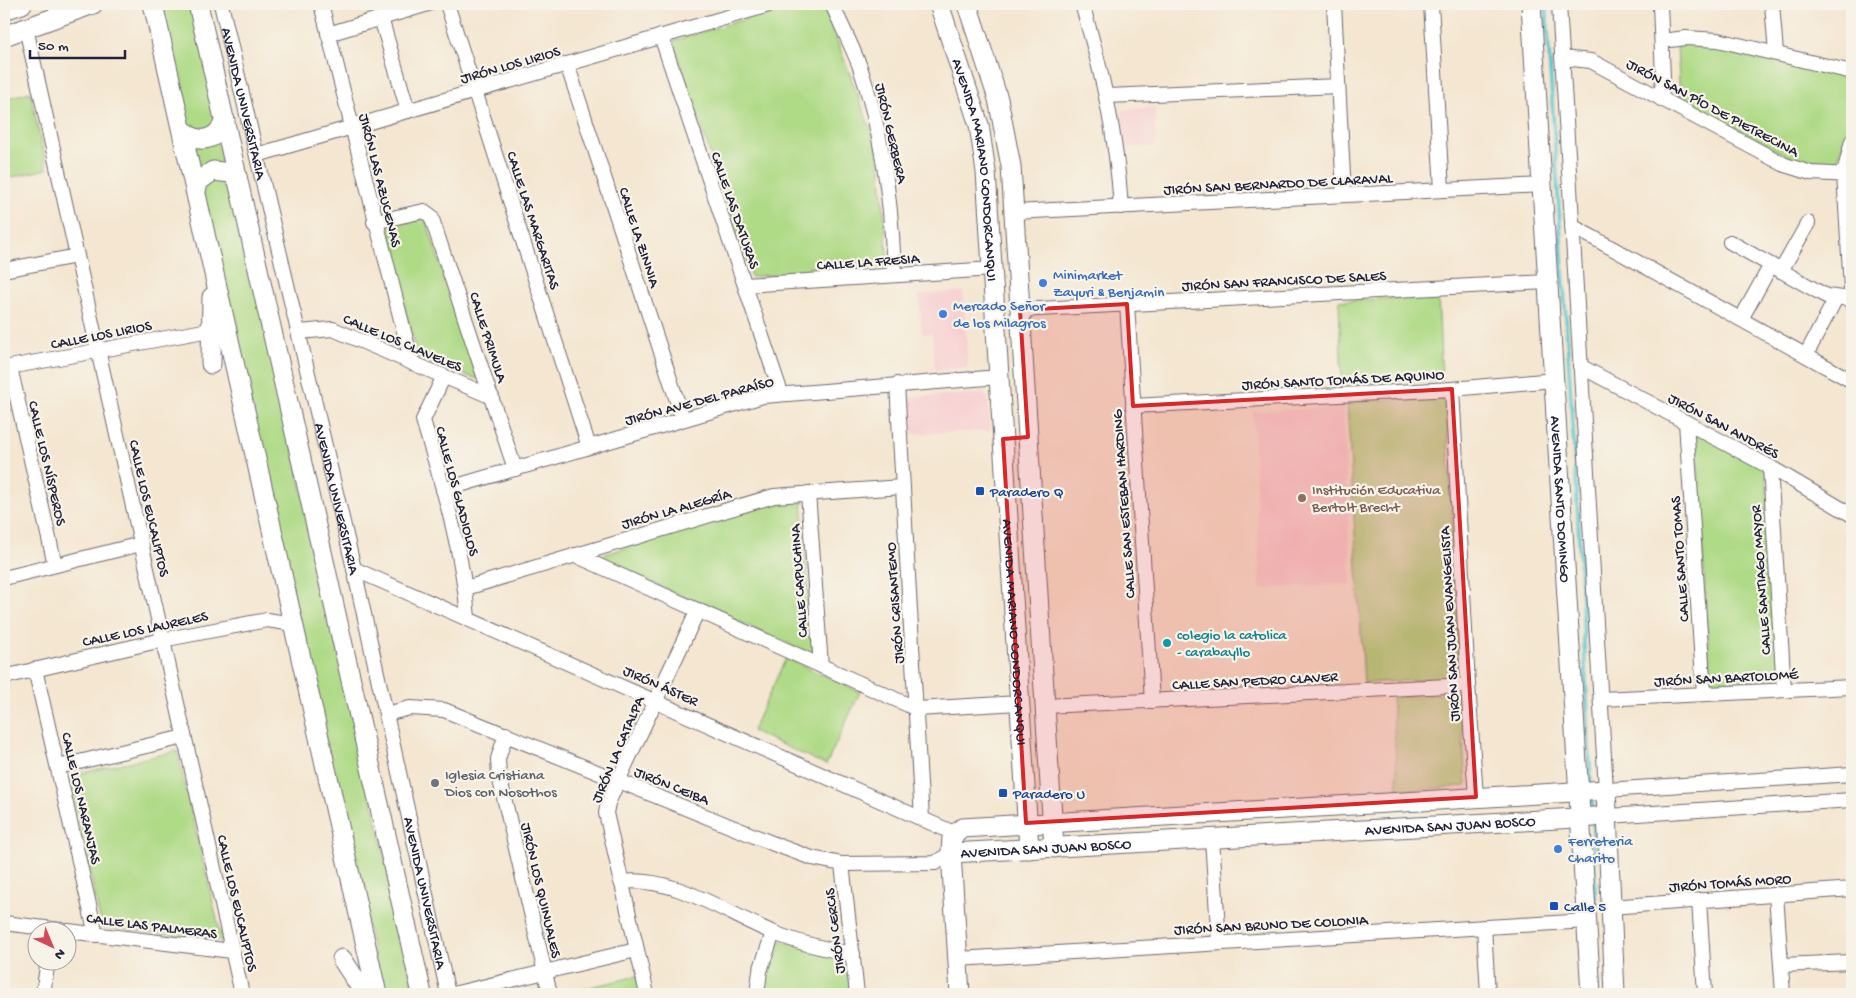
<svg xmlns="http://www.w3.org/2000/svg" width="1856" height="998" viewBox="0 0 1856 998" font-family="'Gochi Hand',sans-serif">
  <rect width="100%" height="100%" fill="#f7f3e8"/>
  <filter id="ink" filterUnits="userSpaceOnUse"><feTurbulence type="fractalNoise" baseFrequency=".02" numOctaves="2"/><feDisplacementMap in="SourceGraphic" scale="10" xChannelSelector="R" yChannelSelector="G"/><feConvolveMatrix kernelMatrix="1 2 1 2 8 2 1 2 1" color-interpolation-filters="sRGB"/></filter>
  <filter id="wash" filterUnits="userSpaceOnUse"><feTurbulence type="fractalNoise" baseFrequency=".0096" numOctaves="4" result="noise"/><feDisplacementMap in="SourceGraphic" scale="20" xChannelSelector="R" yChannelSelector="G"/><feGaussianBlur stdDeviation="1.12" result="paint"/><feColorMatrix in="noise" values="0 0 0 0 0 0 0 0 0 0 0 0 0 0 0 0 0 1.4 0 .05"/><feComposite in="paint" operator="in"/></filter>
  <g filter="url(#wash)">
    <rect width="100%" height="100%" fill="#f4e6d0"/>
    <path fill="#f7cfd0" d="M1155 107 1156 146 1125 148 1121 113 1124 110Z
      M963 291 968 368 935 370 932 333 922 334 919 295Z
      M983 393 988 399 990 431 912 434 909 397Z
      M1343 407 1351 584 1260 589 1253 412Z"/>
    <path fill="#afda86" stroke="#687e60" d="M159 4H192L416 994H383Z
      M794 4H823L875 141 880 162 888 266 751 277 673 41Z
      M1677 44H1709L1852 75V124L1840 152 1837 167 1810 165 1789 157 1680 97Z
      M30 92 47 169 4 179V99Z
      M425 218 478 379 418 360 385 227Z
      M1438 296 1442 380 1342 385 1339 301Z
      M1446 396 1460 678 1364 683 1347 402Z
      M1696 429 1765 465 1783 678 1710 683Z
      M802 500 813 655 596 557 768 504Z
      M786 658 860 692 826 765 752 731Z
      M1460 693 1466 786 1398 791 1392 697Z
      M177 751 222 941 102 927 68 776Z
      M780 941 848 957 852 994H764L767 972Z
      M637 976 641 994H562Z"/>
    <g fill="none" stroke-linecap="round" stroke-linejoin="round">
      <path stroke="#56c3cd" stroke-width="4" d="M1546 4 1576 478 1591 785
        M1592 797 1593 812
        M1593 822 1595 900"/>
    </g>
  </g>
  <g filter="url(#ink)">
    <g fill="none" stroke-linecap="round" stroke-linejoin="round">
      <g stroke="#6c676f" stroke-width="16">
        <g id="street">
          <path id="s1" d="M221 4 354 569 448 994"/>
          <path d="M321 4 412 363"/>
          <path d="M447 4 589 447"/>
          <path d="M832 4C841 25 852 46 860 67 883 135 892 204 894 275"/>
          <path d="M1082 4C1103 75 1116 133 1121 207"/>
          <path d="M1334 4 1344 195"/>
          <path d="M1431 4 1442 190"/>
          <path d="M1559 4 1606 790 1852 774"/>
          <path d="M1660 4 1663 78 1661 99"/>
          <path d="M1772 4 1776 53"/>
          <path d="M381 18 408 111"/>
          <path d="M26 28 242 994"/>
          <path d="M328 34 428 4"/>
          <path d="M661 36 781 393"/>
          <path d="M1662 41 1686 38 1718 40 1852 72"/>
          <path d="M1562 58 1591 61 1785 165 1811 173 1852 175"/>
          <path d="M567 64 683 419"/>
          <path d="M1108 96 1338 86"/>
          <path d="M1852 141 1844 174 1852 304"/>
          <path d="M257 155 772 4"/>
          <path d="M1014 212 1542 185"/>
          <path d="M374 222 424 211 431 216 515 469"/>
          <path d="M1572 226 1852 381"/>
          <path d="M1730 242 1826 296 1852 299"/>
          <path d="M4 270 77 256"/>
          <path d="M1781 271 1808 223"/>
          <path d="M745 285 993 269"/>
          <path d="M1127 304 1152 701"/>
          <path d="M1020 310 1548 282"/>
          <path d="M1741 319 1771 265"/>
          <path d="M299 332 333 329 492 397"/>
          <path d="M1806 355 1836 298"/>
          <path d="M1580 366 1770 467 1852 515"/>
          <path d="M10 367 55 565"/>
          <path d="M4 368 204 331"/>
          <path d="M444 376 423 420C442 484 463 551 468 618"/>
          <path d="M897 384 922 819"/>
          <path d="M1452 389 1468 685 1476 797"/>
          <path d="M1133 406 1452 389 1554 380"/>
          <path d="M1686 422 1704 694"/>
          <path d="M1770 467 1784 690"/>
          <path d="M443 490 763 396 999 377"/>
          <path d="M808 493 821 666"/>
          <path d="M575 555 917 709 1019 703"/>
          <path d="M354 569 954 833"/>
          <path d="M4 578 141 544"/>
          <path d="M466 588 774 496 902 487"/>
          <path d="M35 669 96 935"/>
          <path d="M4 677 162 640 267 620 293 624"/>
          <path d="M1601 699 1852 687"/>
          <path d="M1045 706 1468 685"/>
          <path d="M386 714 410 708 444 710 779 846 812 858 842 864 935 863 951 853"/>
          <path d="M506 734 498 759 499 776 550 994"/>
          <path d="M58 767 184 737"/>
          <path d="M1608 816 1852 800"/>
          <path d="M1212 839 1219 943"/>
          <path d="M842 864 857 994"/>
          <path d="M621 882C673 875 725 913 772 932 797 943 825 949 853 954"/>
          <path d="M1776 894 1783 994"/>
          <path d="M1699 900 1705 994"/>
          <path d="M1610 907 1852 889"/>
          <path d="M4 923 61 930"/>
          <path d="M1484 927 1488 994"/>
          <path d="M68 931 232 951"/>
          <path d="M958 959 1587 921"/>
          <path d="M1781 965 1852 962"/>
          <path d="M43 994 48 960"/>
          <path d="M453 994 636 950"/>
          <path d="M647 994 606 813 608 803 618 781 698 610"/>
          <path d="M757 994 760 971 773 933"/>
        </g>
      </g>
      <g stroke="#6c676f" stroke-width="21">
        <g id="secondary">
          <path d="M153 4 377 994"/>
          <path d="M198 4 422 994"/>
          <path id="s2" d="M939 4 979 125 986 172 1029 849"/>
          <path d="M967 4 998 99 1011 166 1054 848"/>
          <path id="s3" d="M1531 4 1591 994"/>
          <path d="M4 10 22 4"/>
          <path d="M4 36 93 4"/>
          <path d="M182 129C197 145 217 142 225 120"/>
          <path d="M196 190 199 181 213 171 231 173 237 179"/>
          <path d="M211 364 212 297"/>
          <path id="s4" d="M951 853 1594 817"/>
          <path d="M342 959 365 994"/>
          <path d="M960 994 951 853 952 837 962 828 1606 790 1615 994"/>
        </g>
      </g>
      <use href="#street" stroke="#fff" stroke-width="14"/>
      <use href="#secondary" stroke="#fff" stroke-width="19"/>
    </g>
  </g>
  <path fill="#d62828" fill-opacity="0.2" stroke="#d62828" stroke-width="4" stroke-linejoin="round" d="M1127 304 1133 406 1452 389 1476 797 1026 823 1003 439 1028 437 1020 310Z"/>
  <g fill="#3f7fe0" stroke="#f7f3e8" stroke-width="2">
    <circle cx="1043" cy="283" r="5"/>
    <circle cx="943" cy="314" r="5"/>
    <circle cx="1558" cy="849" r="5"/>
  </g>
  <g fill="#1a4fb4" stroke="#f7f3e8" stroke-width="2">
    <rect x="975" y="486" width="10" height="10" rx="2.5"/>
    <rect x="998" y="788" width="10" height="10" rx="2.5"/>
    <rect x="1549" y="901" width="10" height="10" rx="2.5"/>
  </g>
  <circle fill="#8d6e63" stroke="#f7f3e8" stroke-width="2" cx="1302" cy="498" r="5"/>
  <circle fill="#0f9aa8" stroke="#f7f3e8" stroke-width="2" cx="1167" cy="643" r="5"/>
  <circle fill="#6b7280" stroke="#f7f3e8" stroke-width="2" cx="435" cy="783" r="5"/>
  <g text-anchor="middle" stroke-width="4.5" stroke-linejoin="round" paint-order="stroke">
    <g font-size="15" fill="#22223b" stroke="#f7f3e8">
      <text transform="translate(510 64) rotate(-16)" y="5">JIRÓN LOS LIRIOS</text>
      <text dy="5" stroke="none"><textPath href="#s1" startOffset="102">AVENIDA UNIVERSITARIA</textPath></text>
      <text transform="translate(1713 107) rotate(28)" y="5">JIRÓN SAN PÍO DE PIETRECINA</text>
      <text transform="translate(892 133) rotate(77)" y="5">JIRÓN GERBERA</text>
      <text dy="5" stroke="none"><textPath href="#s2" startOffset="171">AVENIDA MARIANO CONDORCANQUI</textPath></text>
      <text transform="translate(381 180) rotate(76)" y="5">JIRÓN LAS AZUCENAS</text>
      <text transform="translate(1278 183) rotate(-3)" y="5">JIRÓN SAN BERNARDO DE CLARAVAL</text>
      <text transform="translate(736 210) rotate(71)" y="5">CALLE LAS DATURAS</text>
      <text transform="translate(534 220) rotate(72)" y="5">CALLE LAS MARGARITAS</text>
      <text transform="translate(640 237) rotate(72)" y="5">CALLE LA ZINNIA</text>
      <text transform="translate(868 261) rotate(-4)" y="5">CALLE LA FRESIA</text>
      <text transform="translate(1284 280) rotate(-3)" y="5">JIRÓN SAN FRANCISCO DE SALES</text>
      <text transform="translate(101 334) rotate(-11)" y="5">CALLE LOS LIRIOS</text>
      <text transform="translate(489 337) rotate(72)" y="5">CALLE PRIMULA</text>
      <text transform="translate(403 342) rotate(23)" y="5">CALLE LOS CLAVELES</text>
      <text transform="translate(1343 379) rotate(-3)" y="5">JIRÓN SANTO TOMÁS DE AQUINO</text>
      <text transform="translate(699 400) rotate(-15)" y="5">JIRÓN AVE DEL PARAÍSO</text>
      <text transform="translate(1724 425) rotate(28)" y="5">JIRÓN SAN ANDRÉS</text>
      <text transform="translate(48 463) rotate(77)" y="5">CALLE LOS NÍSPEROS</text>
      <text transform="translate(458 491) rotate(75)" y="5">CALLE LOS GLADIOLOS</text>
      <text dy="5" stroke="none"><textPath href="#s1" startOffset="508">AVENIDA UNIVERSITARIA</textPath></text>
      <text dy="5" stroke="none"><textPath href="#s3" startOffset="496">AVENIDA SANTO DOMINGO</textPath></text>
      <text transform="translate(1123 504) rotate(-94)" y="5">CALLE SAN ESTEBAN HARDING</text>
      <text transform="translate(150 508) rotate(77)" y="5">CALLE LOS EUCALIPTOS</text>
      <text transform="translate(676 508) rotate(-16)" y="5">JIRÓN LA ALEGRÍA</text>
      <text transform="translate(1679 559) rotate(-94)" y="5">CALLE SANTO TOMAS</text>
      <text transform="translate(1760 580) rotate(-94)" y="5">CALLE SANTIAGO MAYOR</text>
      <text transform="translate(798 581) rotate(-94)" y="5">CALLE CAPUCHINA</text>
      <text transform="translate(894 603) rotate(-94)" y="5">JIRÓN CRISANTEMO</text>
      <text transform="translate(1449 624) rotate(-93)" y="5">JIRÓN SAN JUAN EVANGELISTA</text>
      <text transform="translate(145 628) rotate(-12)" y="5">CALLE LOS LAURELES</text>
      <text dy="5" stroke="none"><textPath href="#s2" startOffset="636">AVENIDA MARIANO CONDORCANQUI</textPath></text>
      <text transform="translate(1726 677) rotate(-3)" y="5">JIRÓN SAN BARTOLOMÉ</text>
      <text transform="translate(1255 680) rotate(-3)" y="5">CALLE SAN PEDRO CLAVER</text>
      <text transform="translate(661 685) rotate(24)" y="5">JIRÓN ÁSTER</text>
      <text transform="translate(617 749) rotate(-67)" y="5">JIRÓN LA CATALPA</text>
      <text transform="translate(672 785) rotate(22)" y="5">JIRÓN CEIBA</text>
      <text transform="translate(82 798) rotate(77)" y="5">CALLE LOS NARANJAS</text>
      <text dy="5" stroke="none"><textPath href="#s4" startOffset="500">AVENIDA SAN JUAN BOSCO</textPath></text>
      <text dy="5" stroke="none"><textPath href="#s4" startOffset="95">AVENIDA SAN JUAN BOSCO</textPath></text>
      <text transform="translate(1730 882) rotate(-4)" y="5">JIRÓN TOMÁS MORO</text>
      <text transform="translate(542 890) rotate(77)" y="5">JIRÓN LOS QUINUALES</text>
      <text dy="5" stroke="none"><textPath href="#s1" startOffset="912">AVENIDA UNIVERSITARIA</textPath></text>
      <text transform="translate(238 903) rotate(77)" y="5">CALLE LOS EUCALIPTOS</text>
      <text transform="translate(1271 924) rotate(-3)" y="5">JIRÓN SAN BRUNO DE COLONIA</text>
      <text transform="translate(152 925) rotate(7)" y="5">CALLE LAS PALMERAS</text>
      <text transform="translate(834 931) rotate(-97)" y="5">JIRÓN CERCIS</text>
    </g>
    <g font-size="15" fill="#366cbe" stroke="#f7f3e8" text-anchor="start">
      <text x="1053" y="279">Minimarket<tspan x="1053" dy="17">Zayuri &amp; Benjamin</tspan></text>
      <text x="953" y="310">Mercado Señor<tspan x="953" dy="17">de los Milagros</tspan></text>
      <text x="1568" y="845">Ferreteria<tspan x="1568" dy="17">Charito</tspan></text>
    </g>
    <g font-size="15" fill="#785e54" stroke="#f7f3e8" text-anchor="start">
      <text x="1312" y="494">Institución Educativa<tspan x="1312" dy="17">Bertolt Brecht</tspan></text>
    </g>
    <g font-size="15" fill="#164399" stroke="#f7f3e8" text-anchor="start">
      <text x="990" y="496">Paradero Q</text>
      <text x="1013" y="798">Paradero U</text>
      <text x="1564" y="911">Calle 5</text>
    </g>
    <g font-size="15" fill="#0d838f" stroke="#f7f3e8" text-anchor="start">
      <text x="1177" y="639">colegio la catolica<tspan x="1177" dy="17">- carabayllo</tspan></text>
    </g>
    <g font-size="15" fill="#5b616d" stroke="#f7f3e8" text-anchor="start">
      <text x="445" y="779">Iglesia Cristiana<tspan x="445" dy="17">Dios con Nosothos</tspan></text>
    </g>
  </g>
  <rect width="1856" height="998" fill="none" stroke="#f7f3e8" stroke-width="20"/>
  <g transform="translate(52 946) rotate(136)"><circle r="24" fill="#f7f3e8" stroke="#a29fa3"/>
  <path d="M0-4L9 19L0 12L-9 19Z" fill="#d1495b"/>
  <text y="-8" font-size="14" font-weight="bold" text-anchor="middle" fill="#22223b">N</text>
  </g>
  <path d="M30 50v8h95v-8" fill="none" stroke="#22223b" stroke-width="2.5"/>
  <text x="38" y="50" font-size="15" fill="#22223b" stroke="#f7f3e8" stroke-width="4" paint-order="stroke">50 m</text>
</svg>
